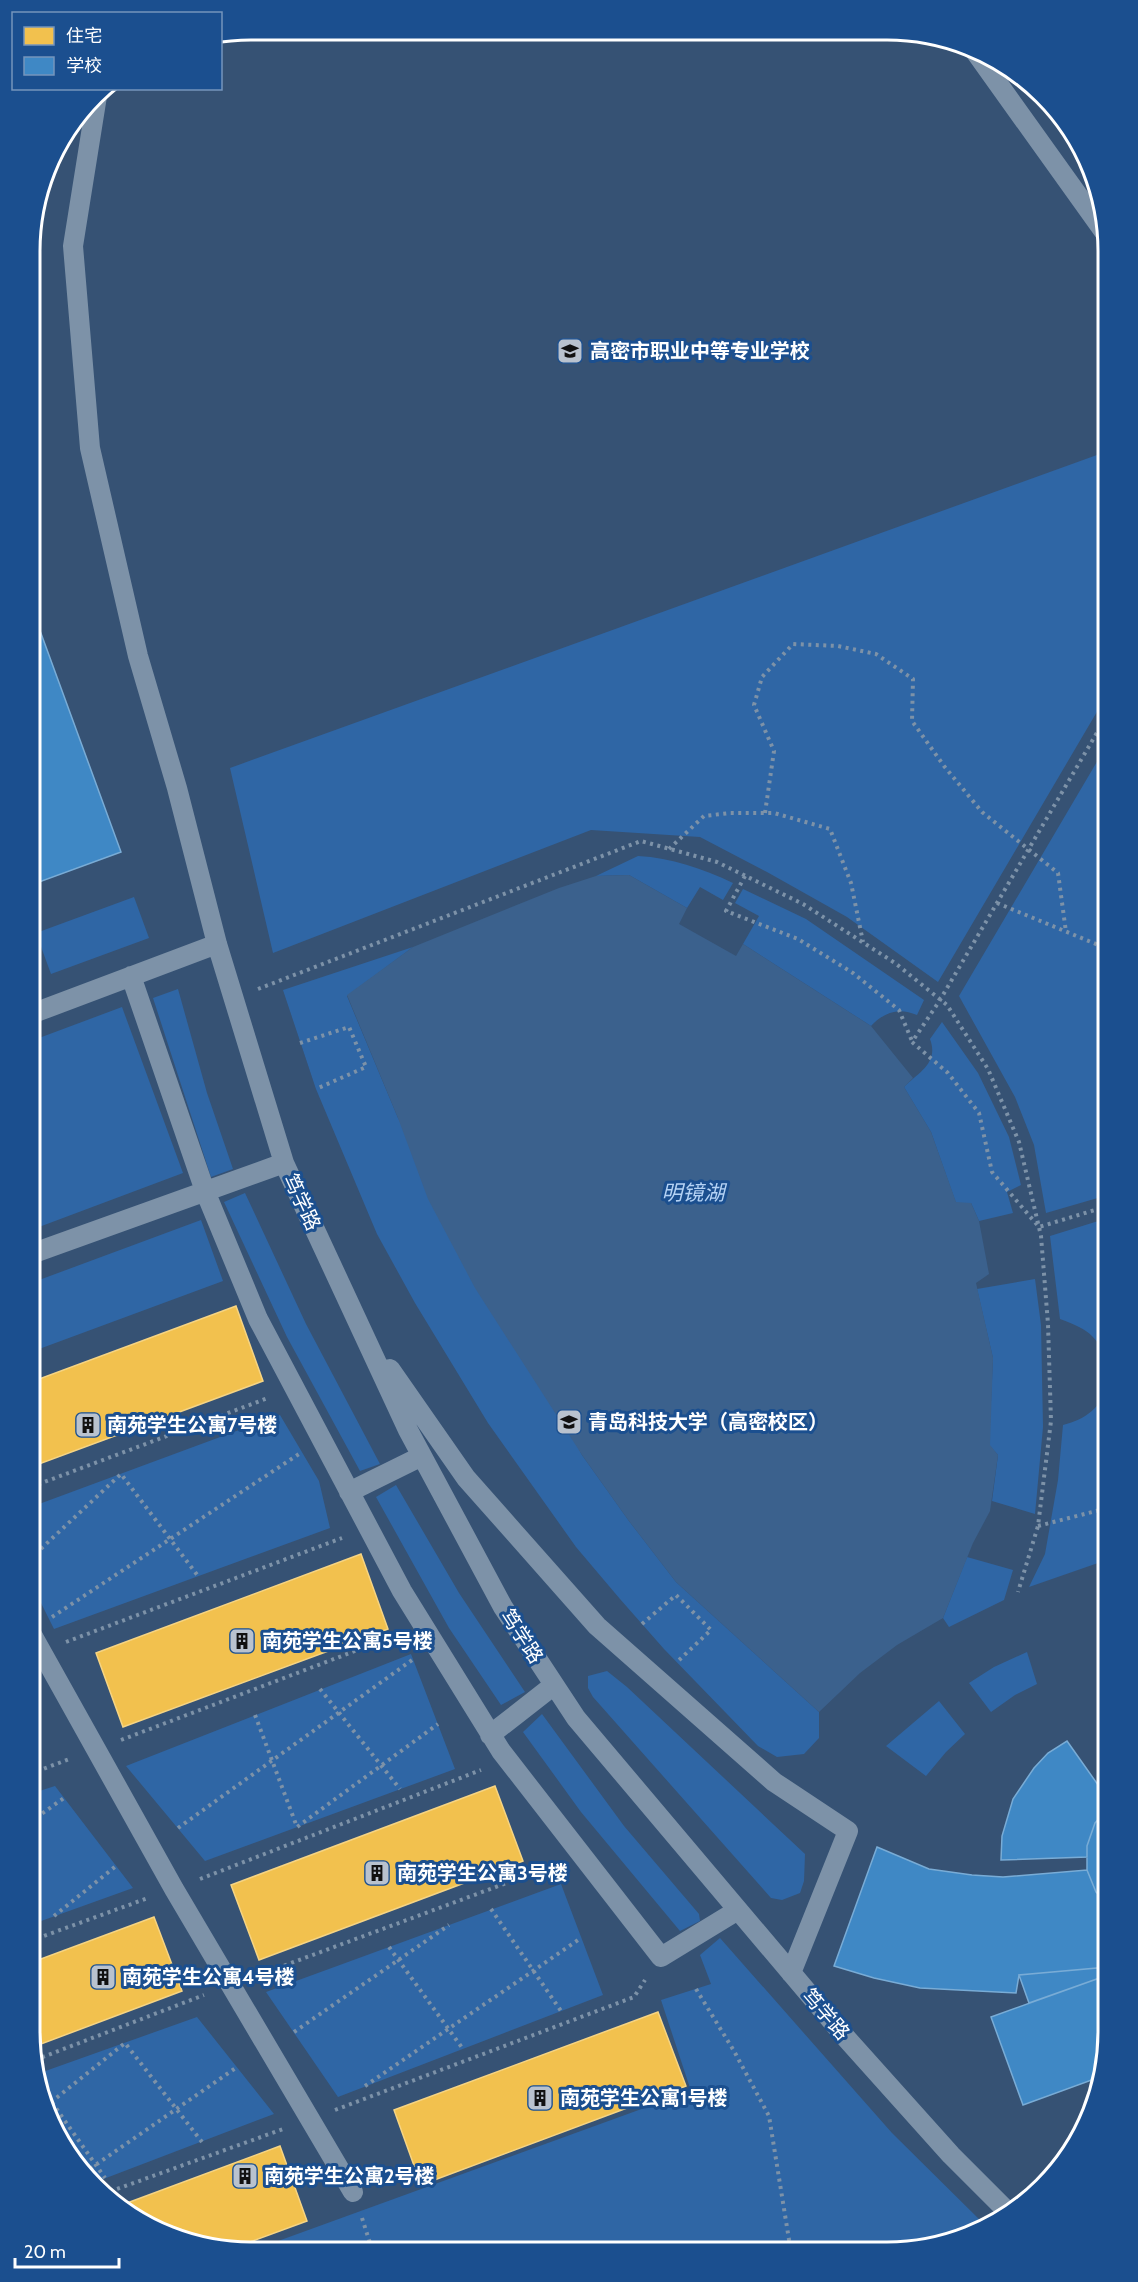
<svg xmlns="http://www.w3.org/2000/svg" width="1138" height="2282" viewBox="0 0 1138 2282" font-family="Cabin,'Noto Sans SC',sans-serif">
  <rect width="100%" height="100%" fill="#365274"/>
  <path fill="#2f66a5" d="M1108 451V693L938 982 847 917 767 872 700 837 591 830 273 953 230 768Z
    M1108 743V1195L1046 1213 1034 1145 1015 1097 959 996Z
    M638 856C672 858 701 868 733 883L723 900 700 887 687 908 629 875 596 876Z
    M743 889 806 919 924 1000 917 1015C899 1007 884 1012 871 1026L743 944 759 916 735 903Z
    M134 897 149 938 51 974 36 933Z
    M413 947 347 996 398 1118 582 1455 629 1521 676 1582 819 1712V1738L804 1754 777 1757 758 1746 664 1649 620 1599 576 1547 488 1423 415 1303 377 1234 316 1089 283 990Z
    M178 989 207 1093 233 1169 211 1177 153 998Z
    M122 1007 183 1173 31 1230V1041Z
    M942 1022 978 1073 1009 1137 1021 1185 1007 1192 1013 1213 979 1221 971 1203H956L931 1132 904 1087C919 1072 939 1063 930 1039Z
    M245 1193 306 1324 380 1464 360 1471 287 1337 224 1202Z
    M1108 1218V1369C1100 1337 1090 1330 1060 1319L1050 1236Z
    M201 1220 223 1281 31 1352V1283Z
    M1035 1279 1041 1325 1043 1427 1035 1514 992 1501 998 1455 989 1445 993 1358 977 1289Z
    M1108 1384V1563H1098L1029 1587 1045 1554 1058 1480 1063 1425C1086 1419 1101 1408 1108 1384Z
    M280 1415 319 1481 330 1528 54 1629 30 1581 31 1507Z
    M396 1485 459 1593 525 1692 501 1705 449 1628 376 1497Z
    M967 1557 1013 1570 1004 1600 949 1627 943 1618Z
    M1027 1652 1037 1684 1015 1695 991 1712 969 1683 994 1667Z
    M411 1654 455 1769 205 1861 126 1766Z
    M607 1671 627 1687 805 1854 804 1881 800 1893 782 1900 771 1898 593 1697 588 1688V1676Z
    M939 1701 965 1734 946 1752 926 1776 886 1746Z
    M542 1714 624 1826 699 1914 700 1921 680 1931 581 1812 523 1732Z
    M55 1786 133 1888 30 1925V1794Z
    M561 1884 603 1995 338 2097 266 1992Z
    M720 1938 892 2133 986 2226 957 2240 886 2252 253 2250 691 2091 661 2000 711 1984 700 1955Z
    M197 2017 274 2114 93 2183 68 2154 42 2101 37 2074Z"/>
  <path fill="#3b618d" d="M629 875 687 908 679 924 736 956 743 944 871 1026 913 1078 904 1087 931 1132 956 1202 971 1203 979 1221 989 1274 976 1283 993 1358 990 1445 998 1455 990 1511 973 1543 943 1618 897 1645 860 1673 819 1712 676 1582 629 1521 582 1455 475 1288 428 1199 398 1118 347 995 413 947 559 888 596 876Z"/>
  <path fill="#f2c14e" stroke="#f6d483" stroke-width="1.5" d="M236 1306 263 1381 31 1467V1382Z
    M361 1554 388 1629 123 1727 96 1653Z
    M495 1786 523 1861 259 1960 231 1885Z
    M154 1917 182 1991 33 2047 30 2030V1963Z
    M658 2012 686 2086 421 2185 394 2110Z
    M280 2146 307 2221 228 2250 154 2229 119 2206Z"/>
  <path fill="#3f88c5" stroke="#79acd6" stroke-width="1.5" d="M31 606 121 852 31 885Z
    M1067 1741 1108 1799V1809L1095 1823 1087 1846V1857L1001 1860 1002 1836 1013 1799 1034 1768 1048 1753Z
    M1108 1809V1904L1096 1892 1087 1870V1846L1095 1823Z
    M877 1847 929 1869 972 1875 1003 1877 1087 1870 1096 1892 1108 1904V1967L1019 1975 1016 1993 920 1988 874 1978 834 1966Z
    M1108 1967V1975L1029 2003 1019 1975Z
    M1108 1975 1107 2045 1100 2077 1023 2105 991 2017Z"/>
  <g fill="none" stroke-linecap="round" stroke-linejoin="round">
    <path stroke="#7d92a8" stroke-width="4" stroke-dasharray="3 4.5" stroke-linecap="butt" d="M765 813 774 751 754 705 762 677 793 644 838 646 876 654 913 679 912 721 944 766 982 812 1058 873 1066 932
      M669 849 704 816 730 813H774L830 829 851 883 863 942
      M745 876 726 911 798 939 853 973 899 1010 912 1041
      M997 903 1108 949
      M258 989 641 841 717 862 803 904 895 963 947 1005 988 1069 1019 1142 1041 1236 1048 1324 1051 1421 1038 1526 1018 1592
      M300 1043 349 1027 366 1067 316 1089
      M1108 1206 1039 1227 992 1172 979 1113 948 1073 912 1042 940 1000 1108 714
      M31 1487 268 1398
      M1038 1526 1108 1508
      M30 1559 121 1474 198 1576
      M52 1617 299 1454
      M642 1624 676 1595 711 1630 677 1662
      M66 1642 342 1538
      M320 1689 400 1789
      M255 1715 297 1827 438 1724
      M121 1740 397 1635
      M30 1774 72 1758
      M30 1822 64 1798
      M178 1828 412 1660
      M200 1879 481 1770
      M491 1909 561 2011
      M54 1916 116 1866
      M30 1941 148 1898
      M389 1947 463 2049
      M256 1976 555 1865
      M696 1989 734 2051 769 2116 791 2252
      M294 2032 449 1925
      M35 2060 204 1995
      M39 2084 105 2178
      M365 2086 581 1938
      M45 2107 125 2043 202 2142
      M335 2110 634 1997 645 1980
      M84 2173 237 2067
      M103 2194 286 2128
      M362 2218 370 2243 369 2250"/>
    <path stroke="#7d92a8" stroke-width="20" d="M974 50 1105 233
      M97 96 73 246 90 448 138 656 177 788 217 944 284 1163 408 1430 503 1607 576 1718 847 2039 951 2155 1010 2214
      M131 976 205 1191 258 1319 402 1591 501 1751 661 1957 738 1910
      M31 1014 217 944
      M31 1254 284 1163
      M390 1369 466 1478 597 1626 774 1782 848 1831 791 1973
      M349 1492 422 1456
      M30 1631 174 1889 353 2192
      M490 1735 554 1685"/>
  </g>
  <defs>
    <g id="school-square" transform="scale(1.35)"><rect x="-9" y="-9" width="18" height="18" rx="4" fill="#b9c2ce" stroke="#1b4f8f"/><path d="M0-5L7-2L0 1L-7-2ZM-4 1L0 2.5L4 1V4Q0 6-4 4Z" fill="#111"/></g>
    <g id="university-square" transform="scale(1.35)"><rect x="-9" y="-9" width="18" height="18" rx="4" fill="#b9c2ce" stroke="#1b4f8f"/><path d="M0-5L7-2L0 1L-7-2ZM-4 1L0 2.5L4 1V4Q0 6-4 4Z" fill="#111"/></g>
    <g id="building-square" transform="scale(1.35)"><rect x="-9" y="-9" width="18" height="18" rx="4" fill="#b9c2ce" stroke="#1b4f8f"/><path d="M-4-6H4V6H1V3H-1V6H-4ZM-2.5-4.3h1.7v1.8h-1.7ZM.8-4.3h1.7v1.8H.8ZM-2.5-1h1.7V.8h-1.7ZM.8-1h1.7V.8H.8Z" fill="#111"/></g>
  </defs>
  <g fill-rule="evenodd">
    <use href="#school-square" x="570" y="351"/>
    <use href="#university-square" x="569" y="1422"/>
    <use href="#building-square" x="88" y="1425"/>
    <use href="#building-square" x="242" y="1641"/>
    <use href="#building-square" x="377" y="1873"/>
    <use href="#building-square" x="103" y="1977"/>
    <use href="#building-square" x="540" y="2098"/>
    <use href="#building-square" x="245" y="2176"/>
  </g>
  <g text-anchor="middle" stroke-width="6" stroke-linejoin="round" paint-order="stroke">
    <g font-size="20" font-weight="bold" fill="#fff" stroke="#1b4f8f" text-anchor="start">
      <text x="590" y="358">高密市职业中等专业学校</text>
      <text x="588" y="1429">青岛科技大学（高密校区）</text>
      <text x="107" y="1432">南苑学生公寓7号楼</text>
      <text x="262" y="1648">南苑学生公寓5号楼</text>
      <text x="397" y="1880">南苑学生公寓3号楼</text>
      <text x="122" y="1984">南苑学生公寓4号楼</text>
      <text x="560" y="2105">南苑学生公寓1号楼</text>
      <text x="264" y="2183">南苑学生公寓2号楼</text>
    </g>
    <g font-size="20" fill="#fff" stroke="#1b4f8f">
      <text transform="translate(302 1202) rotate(65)" y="7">笃学路</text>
      <text transform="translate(522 1636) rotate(57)" y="7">笃学路</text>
      <text transform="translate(826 2014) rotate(49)" y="7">笃学路</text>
    </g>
    <g font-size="21" font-style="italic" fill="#b5d3f5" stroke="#1b4f8f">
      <text x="693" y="1200">明镜湖</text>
    </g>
  </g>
  <path d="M0 0H1138V2282H0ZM251 40H887A211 211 0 0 1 1098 251V2031A211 211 0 0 1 887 2242H251A211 211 0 0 1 40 2031V251A211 211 0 0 1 251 40Z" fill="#1b4f8f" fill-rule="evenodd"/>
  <path fill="none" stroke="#fff" stroke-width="3" d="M251 40H887A211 211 0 0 1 1098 251V2031A211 211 0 0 1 887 2242H251A211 211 0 0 1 40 2031V251A211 211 0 0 1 251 40Z"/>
  <rect x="12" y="12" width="210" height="78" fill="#1b4f8f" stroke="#7695bc" stroke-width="1.5"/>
  <rect x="24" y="27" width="30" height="18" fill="#f2c14e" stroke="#7695bc" stroke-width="1.5"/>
  <text x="66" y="42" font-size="18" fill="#ffffff">住宅</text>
  <rect x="24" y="57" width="30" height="18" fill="#3f88c5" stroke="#7695bc" stroke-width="1.5"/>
  <text x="66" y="72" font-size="18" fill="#ffffff">学校</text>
  <path d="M15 2258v9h104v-9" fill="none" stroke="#ffffff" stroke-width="3"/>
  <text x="24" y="2258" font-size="18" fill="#ffffff" stroke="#1b4f8f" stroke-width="4.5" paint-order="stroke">20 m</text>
</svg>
